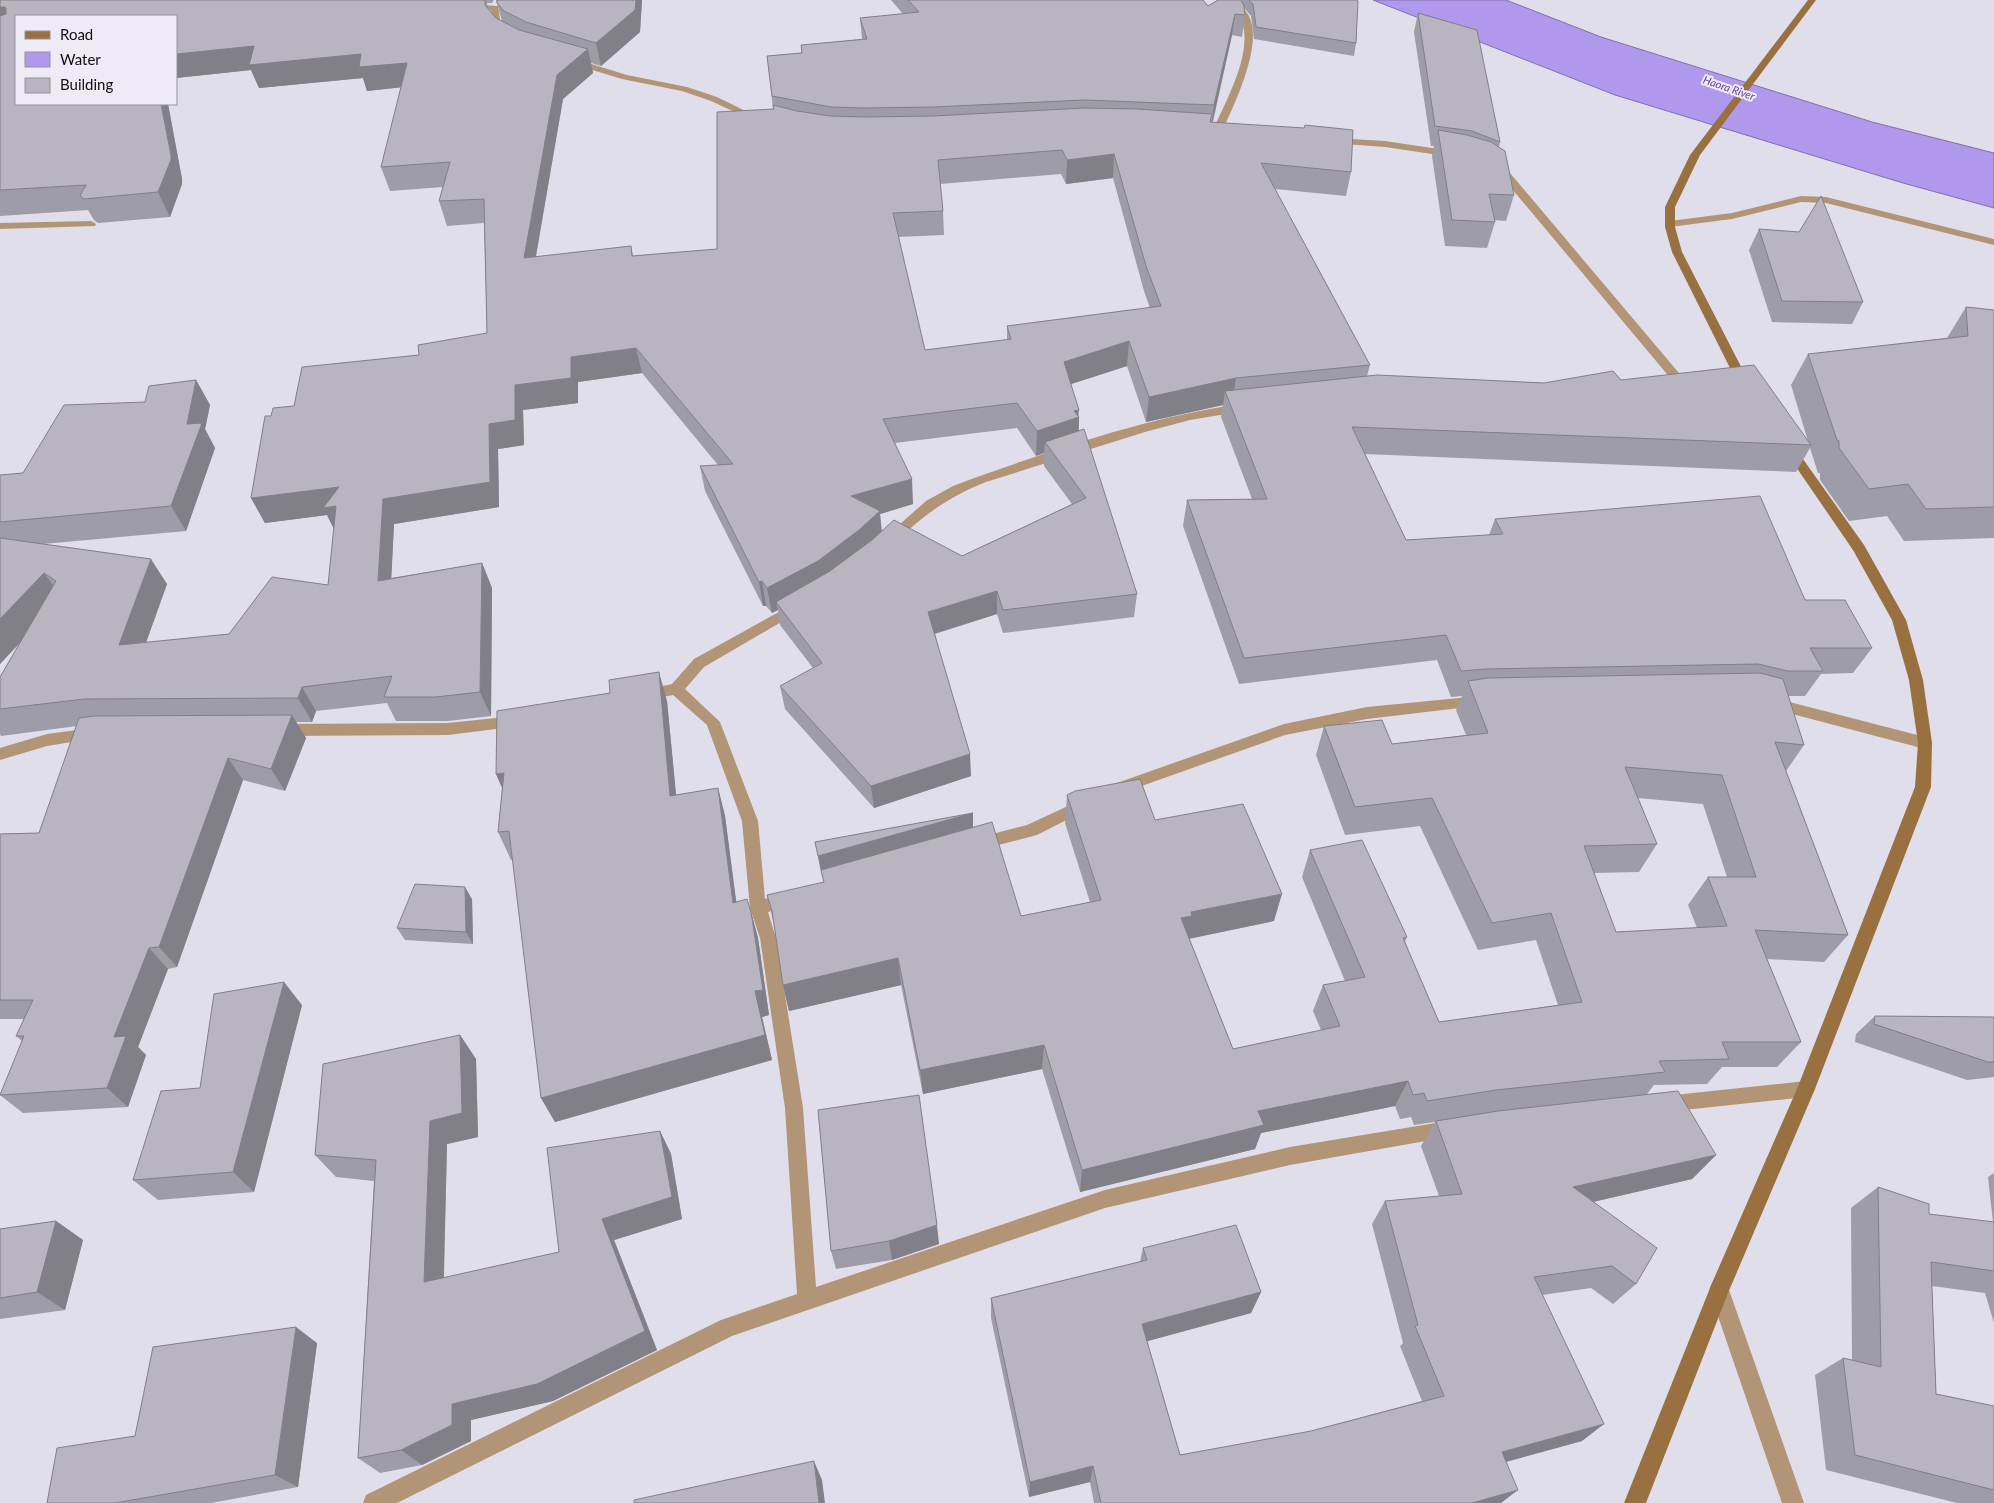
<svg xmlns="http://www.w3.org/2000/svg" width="1994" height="1503" viewBox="0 0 1994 1503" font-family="Lato,sans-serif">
  <rect width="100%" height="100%" fill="#e0deea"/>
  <path fill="#b098ec" stroke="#806fab" d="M1373 0H1506L1601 37 1872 122 1994 153V208L1903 183 1615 95Z"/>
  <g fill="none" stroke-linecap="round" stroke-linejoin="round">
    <path fill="#b19576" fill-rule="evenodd" d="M1216 0C1288 0 1235 102 1221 134L1216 137 1211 134C1224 105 1259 44 1238 15 1233 7 1222 6 1216 0Z
      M1801 196 1826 197 1994 239V245L1826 203 1801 202 1732 219 1670 227 1665 224 1670 221 1732 213Z
      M91 221 96 224 95 226 0 229V223Z
      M1240 404 1244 405 1246 408 1244 411 1190 420 1145 432 986 482C948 497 924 515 895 542H885L883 539 926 501 953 486 977 477C1062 447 1150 417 1240 404Z
      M797 602 802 604 804 607 802 610 704 667 685 689 720 722 758 821 765 899 789 892 795 894 797 899 795 904 768 912 776 938 803 1108 816 1287 1105 1190 1290 1147 1448 1121 1454 1124 1457 1130 1454 1136 1290 1165 1105 1208 732 1336 397 1503H363L366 1495 721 1320 797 1294 785 1108 760 938 750 908 742 821 707 725 673 695 644 700 639 699 637 695 639 691 672 684 694 659Z
      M1480 696 1485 697 1487 701 1485 705 1367 719 1285 735 1122 793 1117 791 1114 787 1117 783 1284 724 1367 707Z
      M1774 698 1925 737 1930 739 1932 743 1930 747 1925 749 1769 708 1767 704 1769 700Z
      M516 716 521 718 523 722 521 726 448 735 282 736 277 734 275 730 277 726 282 724 448 723Z
      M92 728 97 730 99 734 97 738 47 746 0 760V748L47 734Z
      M1083 799 1088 801 1091 805 1088 809 1037 835 979 850 973 849 971 844 973 839 1027 825Z
      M1806 1081 1812 1083 1815 1089 1812 1095 1806 1097 1665 1112 1659 1110 1656 1104 1659 1098 1665 1096Z
      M1719 1280 1726 1283 1729 1290 1804 1503H1782L1709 1290 1712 1283Z"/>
    <path fill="#b19576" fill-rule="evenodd" d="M469 4 498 6 501 26 509 35 508 37H502L493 26 491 10 466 9V5Z
      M572 58 627 75 687 87 717 97 762 119 757 122 754 121 711 101 682 91 622 79 569 63 568 61Z
      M1333 138 1385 141 1452 151 1457 154 1452 157 1385 147 1330 143 1328 141Z
      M1496 167 1510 173 1684 379 1692 380 1694 383 1692 386H1677L1502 177 1491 170Z"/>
    <path fill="#997140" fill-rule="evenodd" d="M1808 0H1816L1700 155 1675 207V227L1682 252 1750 384 1744 388 1738 384 1672 252 1665 227V207L1690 155Z
      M1789 444 1793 445 1864 545 1906 620 1923 680 1932 743 1931 787 1815 1089 1728 1293 1646 1503H1624L1712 1283 1797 1089 1915 787 1918 743 1909 680 1892 620 1853 550 1783 448Z"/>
  </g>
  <path fill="#9e9ca6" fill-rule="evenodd" d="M0 0H494L492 3H487L488 8 496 18 502 21 496 0H642L640 32 601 66 591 63 593 73 563 99 536 257 631 246 633 256 717 249 773 109 767 56 801 53V45L862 39 860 18 903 14 891 0H1203L1208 6 1242 2V0H1357L1356 43 1354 56 1254 39 1251 16 1245 9V15L1242 37 1232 35 1213 122 1351 172 1346 196 1275 189 1370 365 1367 376 1544 383 1621 380 1808 441 1791 385 1808 354 1947 338 1966 307 1994 310V538L1904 541 1887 516 1849 521 1820 480V473H1818L1810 448 1796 472 1365 454 1406 540 1489 535 1495 519 1805 600 1872 648 1853 673 1821 674 1805 696H1788L1804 745 1786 771 1848 935 1824 962 1767 959 1801 1042 1777 1067H1722L1707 1084 1654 1085 1647 1094 1716 1155 1692 1179 1593 1202 1636 1284 1613 1304 1591 1288 1542 1295 1582 1441 1506 1462 1501 1503H1094L1090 1482 1029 1497 991 1318V1298L1140 1262 1143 1248 1261 1292 1251 1313 1147 1341 1180 1455 1311 1431 1422 1401 1400 1346 1403 1343 1372 1224 1385 1201 1439 1196 1421 1146 1435 1122 1414 1125 1411 1117 1400 1119 1395 1106 1261 1133 1255 1149 1080 1192 1042 1069 923 1094 901 985 789 1011 783 985 774 924 767 895 824 883 820 867 815 842 973 813V827L1021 916 1090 902 1065 823 1067 795 1155 820 1274 921 1189 939 1233 1049 1321 1030 1313 1011 1323 985 1345 981 1302 877 1310 850 1407 937 1405 942 1439 1022 1558 1005 1536 940 1478 950 1420 826 1345 835 1316 755 1324 726 1392 744 1466 735 1456 710 1462 696 1451 697 1437 660 1239 684 1183 526 1187 500 1252 499 1221 417 1223 405 1146 422 1127 366 1071 384 1079 417V431L1137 594 1134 617 1003 633 997 614 935 634 971 776 874 808 785 709 780 686 813 668 780 625 778 610 772 613 766 606H763L705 491 700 466 718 465 642 373 578 382V403L523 410 524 445 498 449 499 507 394 524 391 578 482 563 492 588 491 716 448 721H396L387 703 316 711 312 722H296L306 738 285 791 243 780 177 967 168 969 138 1047 146 1055 128 1107 23 1113 0 1095 22 1041 16 1036 24 1019H0V834L39 833 77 726 1 736 0 734V677L20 643 0 664V475L23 473 145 402 196 380 210 405 205 429 215 448 186 531 43 544 167 584 146 643 229 634 328 585 334 529 327 515 265 523 251 498 271 416 419 355 487 333 484 223 447 226 439 201 443 187 390 191 381 167 401 87 367 91 363 78 259 88 251 70 176 78V16L16 104H168L182 179V184L170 217 98 223 94 220 88 210 0 216ZM1061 174 1066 184 1113 178 1144 291 1150 308 1007 326V340L925 350 898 237 944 235 943 211 940 184ZM1017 428 1036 456 1044 453V466L1072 504 962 556 882 531 880 514 913 504 895 443ZM1638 798 1703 804 1727 877H1708L1688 905 1697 928 1616 932 1594 873 1639 872 1657 844Z
    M1418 13 1500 142 1499 147 1514 195 1506 221 1494 220 1495 222 1487 248 1445 246 1432 156 1434 146H1431L1414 32Z
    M1759 229 1863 302 1852 324 1772 322 1749 250Z
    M667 701 676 795 718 788 725 816 736 902 751 912 758 938 769 1015 762 1017 772 1060 555 1122 541 1098 513 859 511 860 498 832 502 788 496 774Z
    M472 899 473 944 405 940 397 928Z
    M302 1005 254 1192 158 1200 133 1180 200 1088Z
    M1875 1016 1994 1017V1077L1967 1080 1855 1042 1856 1034Z
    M460 1035 476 1059 478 1137 447 1144 444 1278 559 1252 660 1131 671 1154 682 1219 614 1240 657 1350 553 1401 471 1420V1441L422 1465 380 1473 358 1458 374 1181 336 1177 315 1155Z
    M818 1110 939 1244 892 1260 836 1269 831 1251Z
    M1994 1173V1323L1985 1293 1932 1286 1936 1394 1994 1406V1503H1957L1826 1470 1815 1375 1843 1358 1852 1360 1851 1208 1878 1187 1929 1214 1993 1222 1988 1177Z
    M56 1221 83 1240 65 1310 0 1319V1229Z
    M317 1343 298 1487 211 1503H47L135 1436Z"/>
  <path fill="#817f87" d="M636 0H642L640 32 601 66 596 43Z
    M0 7H4L16 29 0 32Z
    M1235 14 1232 35 1211 128 1214 105Z
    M254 46 361 54 407 63 414 86 367 91 363 78 259 88 251 70 176 78V54Z
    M588 49 593 73 563 99 531 283 524 258 557 75Z
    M161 104H168L182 179V184L170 217 158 192Z
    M1114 154 1113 178 1066 184 1067 160Z
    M1129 341 1127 366 1062 387 1064 362Z
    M636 348 642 373 578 382V403L523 410 524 445 498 449 499 507 394 524 390 605 378 581 383 499 489 424 515 385 571 357Z
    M1236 378 1232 403 1225 391 1223 405 1146 422 1149 397Z
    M196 380 210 405 205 429 215 448 186 531 171 506Z
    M1079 410 1078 417H1079L1078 442H1045L1044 453 1036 456 1037 431 1074 411Z
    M912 479 913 504 880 514 882 536 821 585 776 602 778 610 772 613 767 588 851 496Z
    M339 487 336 533 327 515 265 523 251 498Z
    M151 559 167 584 136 670 119 645Z
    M482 563 492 588 491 716 480 692Z
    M44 573 62 597 0 664V619Z
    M762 581 766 606H763L759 582Z
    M997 591V614L930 635 928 612Z
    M659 672 667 701 679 825 670 796Z
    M302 687 316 711 312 722 298 698Z
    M292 715 306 738 285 791 271 769Z
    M970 754 971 776 874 808 871 786Z
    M228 758 243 780 177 967 159 947Z
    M504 773 509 803 496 774Z
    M718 788 725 816 740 930 733 903Z
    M973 813V838L821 870 823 881 818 856Z
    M465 887 472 899 473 944 466 932Z
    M1282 894 1274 921 1187 939 1181 918 1191 912Z
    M751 912 758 938 769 1015 762 1017 772 1060 555 1122 541 1098 755 991Z
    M149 948 168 969 138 1047 146 1055 128 1107 107 1088 114 1037Z
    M898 958 901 985 789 1011 783 985Z
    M284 982 302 1005 254 1192 233 1172Z
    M460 1035 476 1059 478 1137 447 1144 443 1302 424 1282 430 1121Z
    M1044 1045 1042 1069 923 1094 920 1070Z
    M1408 1081 1395 1106 1261 1133 1255 1149 1080 1192 1082 1170 1258 1111Z
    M660 1131 671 1154 682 1219 614 1240 657 1350 553 1401 471 1420V1441L422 1465 401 1450 452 1404 602 1219Z
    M1716 1155 1692 1179 1554 1211 1573 1187Z
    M56 1221 83 1240 65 1310 37 1292Z
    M937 1225 939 1244 892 1260 889 1241Z
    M1261 1292 1251 1313 1137 1344 1142 1324Z
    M296 1327 317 1343 298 1487 275 1475Z
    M1604 1424 1582 1441 1483 1468 1502 1452Z
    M814 1461 822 1480 825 1503H819Z
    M1093 1466 1090 1482 1029 1497 1030 1482Z
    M1518 1490 1501 1503H1472Z"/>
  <path fill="#b8b5c1" stroke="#817f87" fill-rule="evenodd" d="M0 0H485V5L496 18 519 30 588 49 557 75 524 258 631 246 632 256 717 249V112L774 109 773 105 797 111 830 116 864 117 933 116 1085 108 1137 109 1212 114 1210 122 1304 128 1305 125 1353 130 1351 172 1261 163 1370 365 1236 378 1149 397 1129 341 1064 362 1079 410 1074 411 1079 417 1037 431 1017 403 883 419 912 479 851 496 880 511 859 530 818 561 767 588 762 581 759 582 700 466 733 464 636 348 571 357V378L515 385V420L489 424 490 482 383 499 378 581 482 563 480 692 436 697H384L392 676 302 687 298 698 84 699 0 709V677L56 581 44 573 0 619V538L151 559 119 645 229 634 272 577 328 585 336 506 323 508 339 487 251 498 265 416H271L273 408 294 406 302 367 419 355 418 345 487 333 484 199 439 201 450 162 381 167 407 63 359 67 361 54 249 65 254 46 176 54V16H16V104H161L171 155V160L158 192 84 199 80 196 86 185 0 190V16L6 14V8L4 7H0ZM1062 150 1067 160 1114 154 1146 266 1161 306 1007 326 1011 339 925 350 893 213 943 211 938 160Z
    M497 0H636L635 10 596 43 526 22 504 11 497 3Z
    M908 0H1203L1208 6 1218 0H1241L1244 6 1245 15 1235 14 1214 105 1085 100 933 107 864 108 831 107 772 96 767 56 802 53 801 45 867 39 860 18 919 12Z
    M1249 0H1357L1358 1 1356 43 1256 27 1253 4Z
    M1418 13 1477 30 1500 142 1472 131 1435 126Z
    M1438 130 1467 135 1491 142 1505 151 1514 195 1489 194 1495 222 1452 220Z
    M1821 196 1863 302 1782 301 1759 229 1799 232Z
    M1966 307 1994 310V507L1926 509 1908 484 1869 489 1839 448V441L1837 440 1808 354 1968 336Z
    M1754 365 1811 445 1352 427 1406 540 1503 534 1495 519 1760 496 1805 600H1845L1872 648H1810L1823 671H1788L1758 664 1486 669 1461 671 1446 635 1244 658 1187 500 1267 499 1225 391 1377 375 1544 383 1613 371 1621 380Z
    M196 380 187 424 202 423 171 506 0 522V475L23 473 64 405 145 402 149 386Z
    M1084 429 1137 594 1003 610 997 591 928 612 970 754 871 786 780 686 822 663 776 602 830 571 872 540 894 520 962 556 1086 498 1045 442Z
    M659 672 670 796 718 788 733 903 747 899 751 912 763 990 755 991 765 1035 541 1098 509 831 498 832 504 773 496 774 497 711 610 693 609 680Z
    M1760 673 1783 679 1804 745 1775 742 1848 935 1755 930 1801 1042H1722L1729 1059 1659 1061 1665 1072 1496 1090 1427 1101 1424 1093 1413 1095 1408 1081 1258 1111 1264 1125 1082 1170 1044 1045 920 1070 898 958 783 985 772 911 767 895 824 882 821 870 992 822 1021 916 1101 900 1067 795 1075 791 1140 779 1155 820 1243 804 1282 894 1191 912 1192 916 1181 918 1233 1049 1340 1026 1323 985 1365 977 1310 850 1362 840 1407 937 1403 938 1439 1022 1582 1002 1551 913 1492 923 1432 798 1355 807 1324 726 1382 720 1392 744 1488 733 1468 681 1488 678ZM1625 767 1722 775 1756 877H1708L1727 926 1616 932 1584 846 1657 844Z
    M292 715 271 769 228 758 159 947 149 948 114 1037 126 1036 107 1088 0 1095 24 1036H16L33 1000H0V834L39 833 79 718 94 716Z
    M973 813 818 856 815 842Z
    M415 884 465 887 466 932 397 928Z
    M284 982 233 1172 133 1180 161 1091 200 1088 214 994Z
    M1875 1016 1994 1017V1062H1988L1874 1024Z
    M460 1035 462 1113 430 1121 424 1282 559 1252 547 1148 660 1131 672 1197 602 1219 645 1331 537 1384 452 1404V1425L401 1450 358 1458 376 1160 315 1155 323 1064Z
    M1678 1091 1716 1155 1573 1187 1657 1248 1636 1284 1612 1266 1534 1277 1604 1424 1502 1452 1518 1490 1472 1503H1101L1093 1466 1030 1482 991 1298 1147 1260 1143 1248 1236 1225 1261 1292 1142 1324 1180 1455 1311 1431 1444 1396 1415 1326 1418 1325 1385 1201 1462 1194 1436 1121 1498 1111Z
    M919 1095 937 1225 889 1241 831 1251 818 1110Z
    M1878 1187 1929 1204V1214L1994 1222V1271L1931 1262 1936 1394 1994 1406V1490L1855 1455 1843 1358 1881 1367Z
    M56 1221 37 1292 0 1298V1229Z
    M296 1327 275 1475 115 1503H47L57 1448 135 1436 153 1347Z
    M814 1461 819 1503H634V1500Z"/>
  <g text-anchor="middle" stroke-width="4" stroke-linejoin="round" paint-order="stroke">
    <g font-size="11" font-style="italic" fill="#5f3d9e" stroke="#eeebf7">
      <text transform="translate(1729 88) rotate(19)" y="4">Haora River</text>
    </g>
  </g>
  <rect x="15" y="15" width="162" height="90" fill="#eeebf7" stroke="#95939c"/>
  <rect x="25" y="31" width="25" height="8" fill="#997140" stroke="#95939c"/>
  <text x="60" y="40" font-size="15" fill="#100f13">Road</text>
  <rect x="25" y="52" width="25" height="15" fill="#b098ec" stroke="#95939c"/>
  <text x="60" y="65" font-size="15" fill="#100f13">Water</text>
  <rect x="25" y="78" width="25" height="15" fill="#b8b5c1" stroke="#95939c"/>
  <text x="60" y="90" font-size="15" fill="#100f13">Building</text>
</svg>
